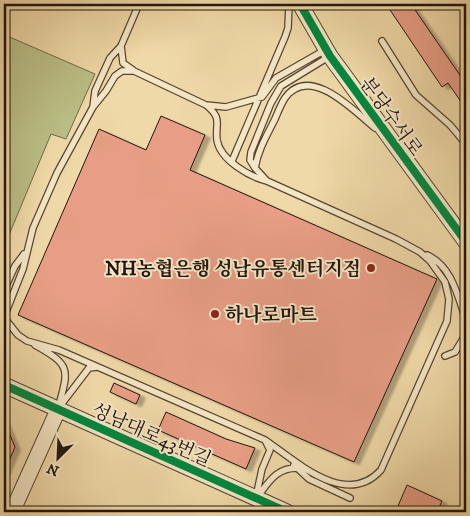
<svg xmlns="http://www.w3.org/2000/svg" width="470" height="516" viewBox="0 0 470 516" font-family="'IM FELL DW Pica','Noto Serif KR',serif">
  <defs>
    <filter id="shadow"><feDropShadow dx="5.5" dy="3" stdDeviation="1" flood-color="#0004"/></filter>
  </defs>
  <rect width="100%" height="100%" fill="#f0d9a8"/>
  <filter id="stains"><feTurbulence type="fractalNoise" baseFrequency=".004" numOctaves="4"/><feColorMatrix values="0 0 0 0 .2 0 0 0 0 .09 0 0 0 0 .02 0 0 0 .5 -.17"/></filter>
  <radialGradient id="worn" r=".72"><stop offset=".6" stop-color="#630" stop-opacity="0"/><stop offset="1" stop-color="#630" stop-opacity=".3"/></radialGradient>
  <path fill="#bbbf87" stroke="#6e6a4a" d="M5 35 95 74 66 139 51 134 4 247Z"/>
  <path fill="#e89e86" stroke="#21150c" filter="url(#shadow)" d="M386 4H411L466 84V109L448 83 442 87Z
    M161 116 205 135 190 170 437 279 354 462 18 315 99 129 146 150Z
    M114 383 140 395 136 404 110 392Z
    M166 412 226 439 255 448 246 469 158 430Z
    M4 421 15 447 4 473Z
    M407 485 442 501 437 512H412L398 506Z"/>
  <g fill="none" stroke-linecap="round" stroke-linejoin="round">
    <g stroke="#554633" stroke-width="8">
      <path id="service" d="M382 41 416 95 450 125 466 144
        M121 46 123 63 133 70
        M206 105C223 119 215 122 217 140 220 160 250 177 267 181L396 239 420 252 430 261 445 282 449 299 447 321 381 470C346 509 296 461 265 440L59 350 27 341 18 335 6 320V312L23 269 33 228 57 173 93 107 106 91 115 76 122 71H134L206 105 226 107 262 97 276 78 325 50
        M93 107 95 91 110 58 121 46 139 4
        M232 161 285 37 288 28 289 4
        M255 168 250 160 251 152 271 103 281 86 330 56
        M267 181 255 168C258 150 267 135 275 119 278 112 281 104 285 98 310 63 355 112 375 128
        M427 255C452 266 458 297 466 320
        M4 290 15 266 24 254
        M35 345C73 366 68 370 58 409
        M445 356 455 352 466 334
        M60 406 89 368 97 367
        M294 465 309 479 350 498
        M256 497 262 469 270 450 266 442
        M257 497C269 482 276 468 297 468"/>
    </g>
    <g stroke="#554633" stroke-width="17">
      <path id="tertiary" d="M300 4 330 56 466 242
        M4 385 287 512
        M12 512 58 410"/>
    </g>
    <use href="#service" stroke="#f5e6c6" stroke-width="5.5"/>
    <use href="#tertiary" stroke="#f5e6c6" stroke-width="15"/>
    <g stroke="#f5e6c6" stroke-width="11">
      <path id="cycleway" d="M300 4 330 56 466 242
        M4 385 287 512"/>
    </g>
    <use href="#cycleway" stroke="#00873e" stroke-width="8"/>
  </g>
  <g fill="#8f2418" stroke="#f5e6c6" stroke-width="2">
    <circle cx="371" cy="268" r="5"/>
    <circle cx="215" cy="314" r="5"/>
  </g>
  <g text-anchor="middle" stroke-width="4" stroke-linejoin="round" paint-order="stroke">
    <g font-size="19" fill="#21150c" stroke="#f5e6c6">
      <text transform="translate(392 116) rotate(54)" y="7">분당수서로</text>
      <text transform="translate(152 434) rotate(24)" y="7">성남대로43번길</text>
    </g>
    <g font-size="19" font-weight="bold" fill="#21150c" stroke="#f5e6c6" text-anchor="end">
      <text x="361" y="275">NH농협은행 성남유통센터지점</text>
      <text x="225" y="321" text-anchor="start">하나로마트</text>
    </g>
  </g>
  <rect width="470" height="516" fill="none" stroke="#f0d9a8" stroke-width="20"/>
  <rect x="5" y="5" width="460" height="506" fill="none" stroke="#21150c" stroke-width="2.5"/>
  <rect x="10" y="10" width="450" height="496" fill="none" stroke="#21150c"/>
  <g transform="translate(58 458) rotate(204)" stroke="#f5e6c6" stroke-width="4" paint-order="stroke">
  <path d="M0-4L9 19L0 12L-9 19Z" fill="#21150c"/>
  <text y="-8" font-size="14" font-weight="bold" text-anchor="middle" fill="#21150c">N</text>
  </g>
  <rect width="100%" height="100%" filter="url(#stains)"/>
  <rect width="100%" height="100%" fill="url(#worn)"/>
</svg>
